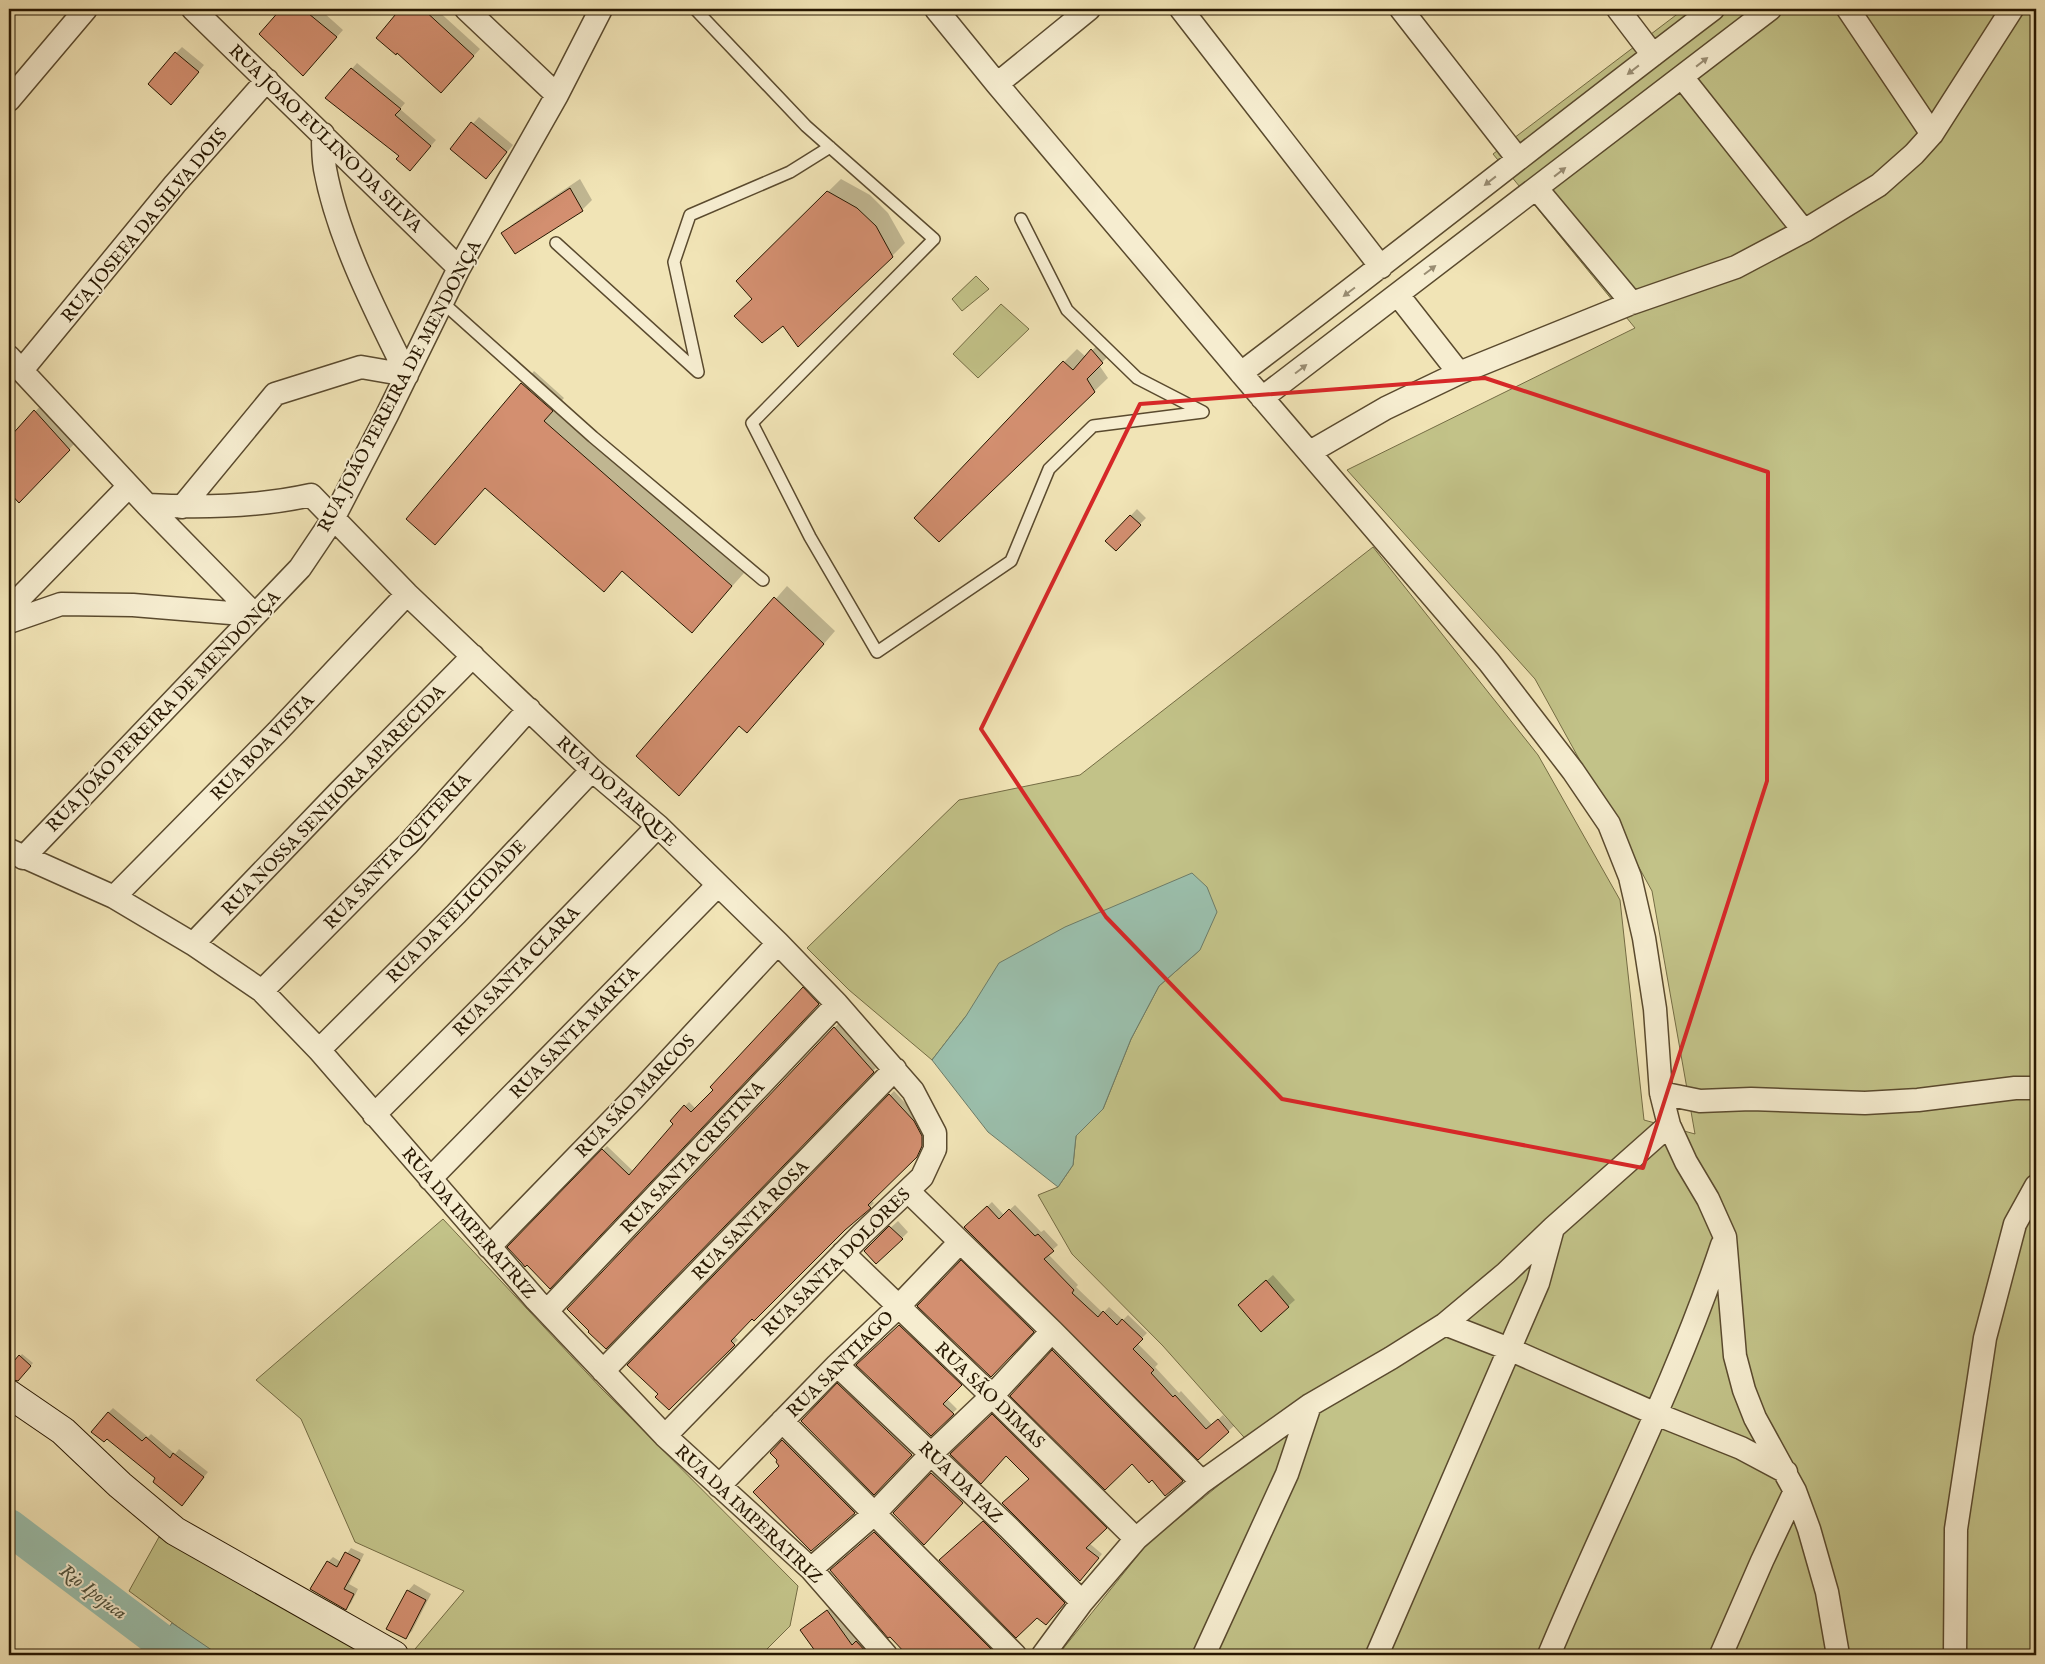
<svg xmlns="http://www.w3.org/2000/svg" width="2045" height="1664" viewBox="0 0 2045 1664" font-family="'IM FELL English',serif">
  <rect width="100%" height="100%" fill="#f1e4b6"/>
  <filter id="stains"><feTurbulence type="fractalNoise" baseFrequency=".004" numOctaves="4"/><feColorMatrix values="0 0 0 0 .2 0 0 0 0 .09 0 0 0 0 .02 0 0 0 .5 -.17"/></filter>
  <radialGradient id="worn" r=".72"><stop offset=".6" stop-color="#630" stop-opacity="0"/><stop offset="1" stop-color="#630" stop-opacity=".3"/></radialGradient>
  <path fill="#c2c288" stroke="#746c44" d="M1684 9H2036V1655H1058L1147 1544 1258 1453 1163 1346 1072 1254 1038 1195 1058 1187 1073 1165 1076 1136 1103 1109 1131 1039 1159 986 1200 950 966 1016 932 1060 849 990 807 948 959 800 1080 775 1373 547 1538 755 1620 900 1644 1120 1695 1134 1652 891 1535 679 1347 470 1635 328 1493 154Z
    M976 276 989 289 962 311 952 299Z
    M1001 304 1029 329 978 378 953 354Z
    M443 1219 601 1388 798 1586 790 1626 761 1655H410L464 1591 355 1542 301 1419 256 1380Z
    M159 1537 372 1655H216L129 1591Z"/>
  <path fill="#9bbfac" stroke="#6d7c68" d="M1192 873 1207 887 1217 912 1200 950 1159 986 1131 1039 1103 1109 1076 1136 1073 1165 1058 1187 988 1132 932 1060 966 1016 999 963 1065 927Z
    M172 1623 219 1655H151L159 1640Z"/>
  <path fill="#0003" d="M283 9H316L321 14 323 12 343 30 309 68 261 34Z
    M402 9H436L480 49 447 85 377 38Z
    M182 47 204 65 178 97 176 53Z
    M357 63 405 103 400 109 436 140 415 164 327 98Z
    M479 117 513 145 492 171 451 148Z
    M580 179 592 200 582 210 503 233 513 224Z
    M841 179 870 195 888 213 905 243 892 256 784 325 737 281Z
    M1105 337 1116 349 1099 365 1108 378 939 541 1064 362 1077 349 1086 357Z
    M534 371 564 398 555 408 744 573 692 631 623 570 485 487 408 519Z
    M44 402 78 440 19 501 9 490V440Z
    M1137 509 1146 518 1116 549 1107 541Z
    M787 586 835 631 759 719 747 731 740 725 679 795 638 756Z
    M807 984 822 1000 550 1287 509 1247 607 1146 634 1172 675 1124 672 1121 685 1106 689 1102 696 1109 774 1021 772 1020Z
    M838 1024 876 1068 606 1347 569 1309Z
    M894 1091 918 1117 925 1132V1141L920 1152 871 1200 874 1203 870 1207 752 1317 734 1336 738 1340 669 1408 660 1394 629 1365Z
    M992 1202 1004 1215 1015 1205 1041 1232 1044 1230 1058 1245 1048 1254 1078 1285 1076 1287 1103 1313 1109 1307 1123 1320 1128 1315 1147 1333 1137 1343 1158 1364 1155 1367 1179 1393 1181 1391 1212 1425 1223 1415 1234 1426 1198 1458 966 1227Z
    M898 1221 908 1232 902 1238 872 1245Z
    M966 1256 1038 1326 991 1376 919 1306Z
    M1273 1275 1295 1300 1261 1330 1246 1299Z
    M904 1321 965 1380 946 1398 957 1409 931 1434 858 1365Z
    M1059 1345 1187 1475 1182 1480 1152 1478 1132 1462 1012 1396Z
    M22 1354 33 1363 18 1380 9 1378V1369Z
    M842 1380 916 1450 874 1493 802 1421Z
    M113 1408 148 1437 151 1434 175 1454 179 1449 208 1472 186 1499 157 1478 108 1413Z
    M997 1411 1110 1523 1089 1543 1102 1554 1085 1575 1030 1479 1007 1455 952 1454Z
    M789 1435 860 1507 811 1550 779 1460 771 1453Z
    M936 1470 966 1498 924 1543 894 1513Z
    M987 1518 1067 1599 1050 1620 941 1560Z
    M878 1529 1004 1655H909L890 1635 835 1567Z
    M351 1548 364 1554 349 1584 358 1589 351 1603 346 1608 328 1562 333 1557 341 1562Z
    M414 1584 431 1594 412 1631 405 1638 408 1591Z
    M836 1603 876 1645 865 1655H819L801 1630Z"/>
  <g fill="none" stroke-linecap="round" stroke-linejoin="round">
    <path stroke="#9bbfac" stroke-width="36" d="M9 1527 179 1655"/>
  </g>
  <path fill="#d38f70" stroke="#271701" d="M281 9H303L337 37 303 76 259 34Z
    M400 9H423L474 56 441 93 397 53 396 55 376 38Z
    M175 52 199 72 171 105 148 84Z
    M351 68 401 109 395 115 431 146 410 171 396 159 399 156 325 98Z
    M471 122 507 152 486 179 450 149Z
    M570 188 583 211 515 254 501 233Z
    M827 191 857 208 876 226 893 257 798 347 783 326 762 343 734 316 752 299 736 281Z
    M1091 349 1103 363 1087 379 1095 392 939 542 914 518 1063 361 1073 370Z
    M521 383 553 411 544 421 732 586 692 633 622 571 604 592 485 488 435 545 406 519Z
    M34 410 70 450 19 503 9 492V438Z
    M1130 515 1141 525 1116 551 1105 541Z
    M774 597 824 644 747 733 739 726 679 796 636 756Z
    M803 987 819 1004 550 1289 527 1265 525 1267 521 1262 507 1247 602 1149 629 1175 673 1124 670 1121 684 1105 691 1112 713 1090 710 1087Z
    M834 1027 874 1072 606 1349 588 1332 589 1331 567 1309Z
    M889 1094 914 1121 922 1136V1146L917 1157 868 1205 871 1208 845 1230 754 1321 752 1319 731 1341 735 1345 669 1410 655 1397 658 1394 627 1365Z
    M987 1206 999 1219 1009 1209 1035 1236 1038 1234 1054 1251 1044 1259 1074 1290 1072 1293 1098 1317 1103 1311 1117 1325 1122 1319 1143 1339 1133 1349 1154 1370 1151 1373 1173 1397 1175 1395 1206 1429 1218 1419 1229 1432 1198 1460 964 1227Z
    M889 1226 903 1239 876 1264 864 1251Z
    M961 1260 1034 1332 991 1377 917 1306Z
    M1266 1280 1289 1307 1261 1332 1238 1305Z
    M899 1325 962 1385 943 1404 954 1414 931 1436 856 1365Z
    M1052 1350 1183 1481 1165 1496 1152 1480 1149 1483 1132 1464 1105 1490 1010 1396Z
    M19 1355 31 1366 18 1381 9 1379V1367Z
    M837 1383 912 1455 874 1495 801 1421Z
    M108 1412 142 1441 146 1437 170 1458 173 1453 204 1477 182 1506 153 1482 155 1478 107 1439 104 1442 91 1432Z
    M992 1414 1107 1528 1086 1548 1099 1558 1080 1581 1002 1503 1029 1479 1006 1456 981 1484 950 1454Z
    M782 1440 855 1513 811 1551 753 1492 779 1466 776 1462 777 1460 770 1453Z
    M931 1473 963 1503 924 1545 893 1513Z
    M983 1521 1065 1603 1046 1625 1037 1618 1016 1638 939 1560Z
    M874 1532 997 1655H907L890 1637 888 1638 830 1570Z
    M345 1552 360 1560 344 1589 354 1594 346 1610 310 1589 327 1561 337 1567Z
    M407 1590 426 1600 406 1639 386 1629Z
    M827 1610 852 1645 856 1641 868 1654 818 1655 800 1630Z"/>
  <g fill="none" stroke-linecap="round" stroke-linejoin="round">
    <g stroke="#5a4a2e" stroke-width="14">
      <path id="lane" d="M695 9 806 126 934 239 752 423 810 537 877 652 1011 561 1049 469 1093 426 1203 412 1137 378 1067 310 1021 219
        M556 243 698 372 674 262 690 215 790 172 830 147
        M442 302 593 437 763 580"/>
    </g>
    <g stroke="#5a4a2e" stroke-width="25">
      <path id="street" d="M193 9 459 268
        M466 9 557 95
        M936 9 997 84 1241 373 1489 662 1573 771 1609 824 1630 877 1644 938 1655 1009 1661 1093 1669 1125 1686 1162 1708 1199 1725 1237 1735 1356 1744 1390 1755 1418 1795 1491 1809 1529 1827 1592 1838 1655
        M1181 9 1381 267
        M1401 9 1518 159
        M1618 9 1653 55
        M1848 9 1932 134
        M1682 77 1804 231
        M997 84 1089 9
        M9 100 86 9
        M323 134C323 146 323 158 325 169 338 239 376 312 407 375
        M1537 189 1632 303
        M1398 295 1459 373
        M9 357 147 505 255 615
        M22 370 175 184 267 80
        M1241 373C1400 253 1555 129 1713 9
        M1262 398 1770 9
        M1310 452 1386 408 1459 373 1632 303 1736 267 1804 231 1879 185 1914 154 1932 134 2012 9
        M147 505C202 508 257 507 311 495L407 594 592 770 658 826 778 943 837 1004 913 1091 935 1133V1149L922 1177 862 1234 665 1436
        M182 507 275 394 361 367 407 375
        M9 609 129 486
        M9 622 61 604 133 605 255 615
        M9 850 114 897 193 944 262 991 319 1050 536 1300 665 1436 811 1569 886 1655
        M23 858 300 568 333 519 387 415 459 268 557 95 601 9
        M114 897 277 732 407 594
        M193 944 339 792 473 656
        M262 991 408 844 529 709
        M319 1050 456 914 592 770
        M1661 1093 1700 1101 1751 1099 1865 1103 1918 1100 2015 1088H2036
        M374 1115 498 991 658 826
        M430 1179 718 885
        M908 1191 1052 1331 1202 1482
        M489 1247 634 1098 778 943
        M843 1253 992 1396 1136 1539
        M547 1311 837 1004
        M1445 1324 1509 1349 1656 1414 1741 1448 1786 1472
        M837 1365 1009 1528 1082 1602
        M603 1371 895 1069
        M782 1421 1015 1655
        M719 1486 837 1365 898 1307 960 1242
        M811 1569 874 1514 932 1453 992 1396 1052 1331
        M1043 1655 1082 1602 1136 1539 1202 1482 1310 1405 1391 1358 1445 1324 1506 1273 1554 1227 1669 1125
        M1204 1655 1287 1474 1310 1405
        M1377 1655 1538 1283 1553 1228
        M1549 1655C1606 1518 1675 1386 1722 1245
        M1721 1655 1762 1561 1795 1491
        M1955 1655 1956 1529 1985 1338 2015 1224 2036 1186"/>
    </g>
    <g stroke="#271701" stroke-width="30">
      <path id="secondary" d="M9 1394 63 1431 120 1485 175 1531 394 1655"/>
    </g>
    <use href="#lane" stroke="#f6edd0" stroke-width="11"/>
    <use href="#street" stroke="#f6edd0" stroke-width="22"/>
    <use href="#secondary" stroke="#f6edd0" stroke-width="28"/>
  </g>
  <defs><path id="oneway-solid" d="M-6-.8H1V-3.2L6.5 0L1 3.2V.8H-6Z" transform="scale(1.25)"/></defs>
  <g fill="#998d73">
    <use href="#oneway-solid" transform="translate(1702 62) rotate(-38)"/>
    <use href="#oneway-solid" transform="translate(1633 70) rotate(142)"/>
    <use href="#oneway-solid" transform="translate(1560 172) rotate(-38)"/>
    <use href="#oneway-solid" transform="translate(1490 181) rotate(142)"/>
    <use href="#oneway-solid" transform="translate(1430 270) rotate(-37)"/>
    <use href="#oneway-solid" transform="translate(1349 292) rotate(143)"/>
    <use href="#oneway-solid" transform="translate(1301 369) rotate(-37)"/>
  </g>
  <path fill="none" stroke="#d62828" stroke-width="4" stroke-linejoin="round" d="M1485 378 1768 472 1767 781 1643 1168 1282 1099 1106 917 981 729 1140 404Z"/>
  <g text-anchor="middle" stroke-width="4" stroke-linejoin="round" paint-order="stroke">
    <g font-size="18" fill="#271701" stroke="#f6edd0">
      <text transform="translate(326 138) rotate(44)" y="6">RUA JOAO EULINO DA SILVA</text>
      <text transform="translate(144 225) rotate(-50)" y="6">RUA JOSEFA DA SILVA DOIS</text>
      <text transform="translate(399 386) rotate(-62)" y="6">RUA JOÃO PEREIRA DE MENDONÇA</text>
      <text transform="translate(163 711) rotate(-46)" y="6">RUA JOÃO PEREIRA DE MENDONÇA</text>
      <text transform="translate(262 747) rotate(-46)" y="6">RUA BOA VISTA</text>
      <text transform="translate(617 791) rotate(42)" y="6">RUA DO PARQUE</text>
      <text transform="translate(333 800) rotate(-46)" y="6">RUA NOSSA SENHORA APARECIDA</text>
      <text transform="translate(397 851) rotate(-47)" y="6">RUA SANTA QUITERIA</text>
      <text transform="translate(456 911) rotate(-46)" y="6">RUA DA FELICIDADE</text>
      <text transform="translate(516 971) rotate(-46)" y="6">RUA SANTA CLARA</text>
      <text transform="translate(574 1032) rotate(-46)" y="6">RUA SANTA MARTA</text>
      <text transform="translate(635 1096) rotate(-46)" y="6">RUA SÃO MARCOS</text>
      <text transform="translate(692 1157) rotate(-47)" y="6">RUA SANTA CRISTINA</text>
      <text transform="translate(750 1220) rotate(-46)" y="6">RUA SANTA ROSA</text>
      <text transform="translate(469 1223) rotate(49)" y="6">RUA DA IMPERATRIZ</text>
      <text transform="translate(836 1262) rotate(-45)" y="6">RUA SANTA DOLORES</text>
      <text transform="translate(840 1364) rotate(-45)" y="6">RUA SANTIAGO</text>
      <text transform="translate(990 1395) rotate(44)" y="6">RUA SÃO DIMAS</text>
      <text transform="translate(961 1482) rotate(44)" y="6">RUA DA PAZ</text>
      <text transform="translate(749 1514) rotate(43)" y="6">RUA DA IMPERATRIZ</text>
    </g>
    <g font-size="19" font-style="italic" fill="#50523d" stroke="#f6edd0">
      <text transform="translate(94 1591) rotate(37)" y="7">Rio Ipojuca</text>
    </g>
  </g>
  <rect width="2045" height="1664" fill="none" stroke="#f1e4b6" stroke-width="30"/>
  <rect x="10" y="10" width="2025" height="1644" fill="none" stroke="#271701" stroke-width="2.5"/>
  <rect x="15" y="15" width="2015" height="1634" fill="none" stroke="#271701"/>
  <rect width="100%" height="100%" filter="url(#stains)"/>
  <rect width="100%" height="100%" fill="url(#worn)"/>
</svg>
